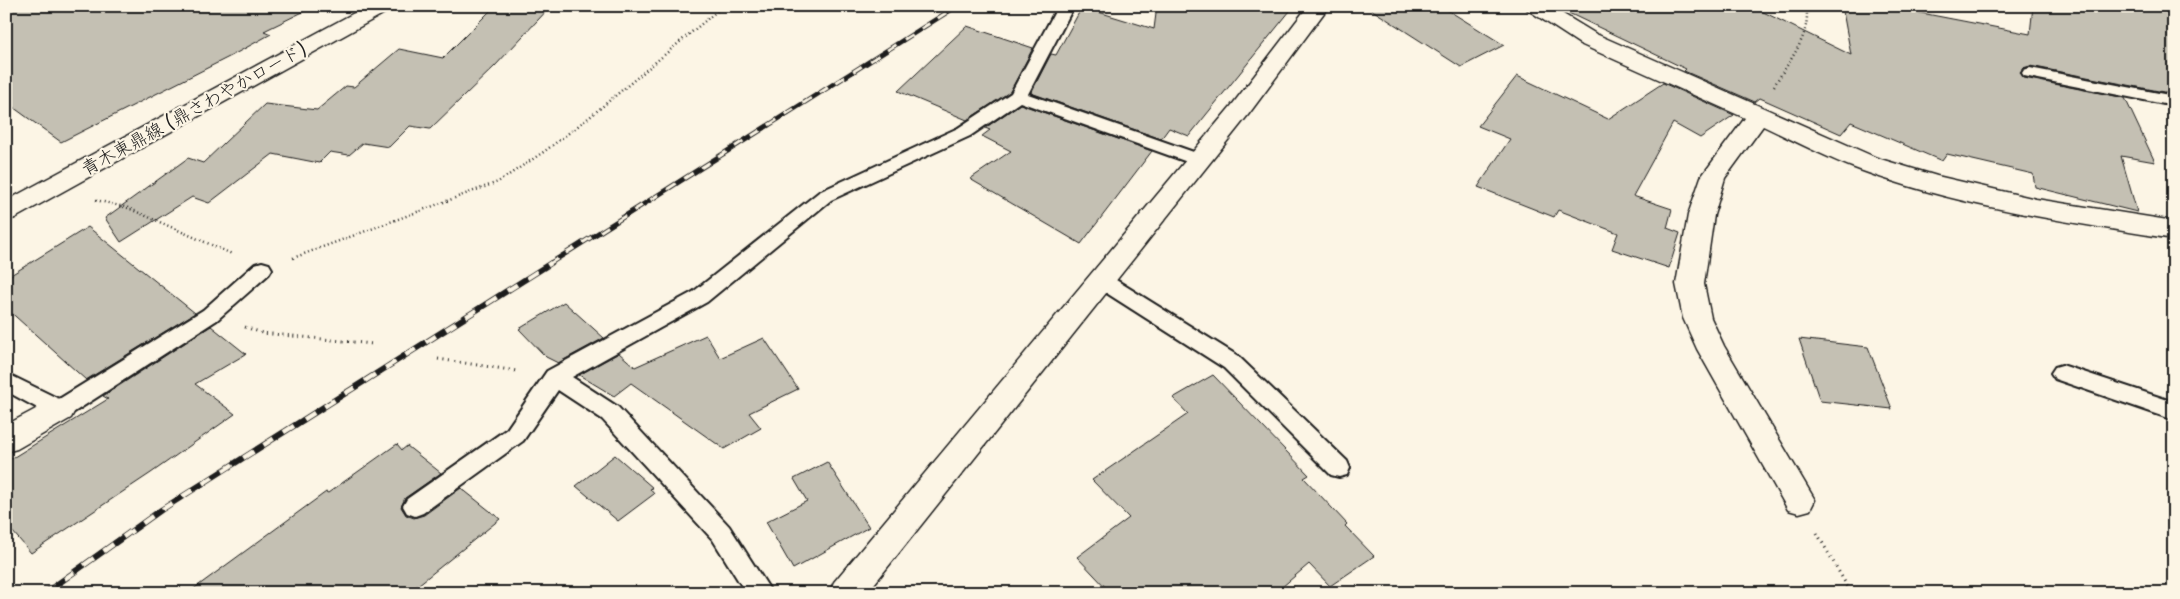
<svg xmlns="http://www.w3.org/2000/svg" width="2180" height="599" viewBox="0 0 2180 599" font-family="'Playpen Sans','Klee One',sans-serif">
  <rect width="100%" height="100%" fill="#fcf5e5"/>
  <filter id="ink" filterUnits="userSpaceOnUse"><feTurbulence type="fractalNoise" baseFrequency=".02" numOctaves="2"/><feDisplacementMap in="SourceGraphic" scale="10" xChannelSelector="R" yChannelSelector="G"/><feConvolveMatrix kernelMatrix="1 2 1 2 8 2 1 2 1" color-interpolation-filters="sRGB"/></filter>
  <g filter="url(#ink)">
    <path fill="#c4c0b3" stroke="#1c1c1c" d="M6 6H315L264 31 271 34 231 56 61 142 6 102Z
      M495 6H551L495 66 430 129 410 126 389 147 363 143 349 155 330 152 319 163 273 154 209 203 192 197 121 242 105 218 188 158 203 163 265 104 317 110 346 86 354 87 399 49 443 58Z
      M1157 6H1294L1189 136 1169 128 1161 139 1031 93 1051 54 1056 55 1082 7 1154 29Z
      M1366 6H1441L1504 45 1461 67Z
      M1554 6H1751L1851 55 1842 6H1885L2030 34 2033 6H2174V94L2030 66 2023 68 2020 72 2024 78 2125 98 2155 162 2121 156 2137 212 2035 187 2033 174 1947 154 1942 161 1851 122 1841 134 1760 98 1755 102 1684 71 1686 69Z
      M967 26 1033 48 1010 92 967 120 898 91Z
      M1517 76 1608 119 1663 83 1734 115 1700 138 1673 123 1633 196 1672 209 1667 228 1680 233 1669 268 1612 249 1618 233 1558 210 1554 217 1478 187 1510 139 1478 126Z
      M1020 104 1152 151 1081 244 970 179 1011 151 982 136 990 130 985 128Z
      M88 227 195 313 86 380 6 308V278Z
      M564 302 604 338 558 363 546 357 519 329Z
      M211 326 246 354 195 384 235 414 151 473 31 553 6 524V462L108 399 103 396Z
      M706 335 720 358 764 338 798 389 749 413 761 428 724 449 631 383 614 396 579 375 619 353 635 367Z
      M1799 339 1868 347 1892 409 1820 401Z
      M1213 375 1309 475 1304 478 1347 524 1345 526 1374 556 1330 586 1309 564 1275 593H1111L1077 557 1129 518 1092 480 1188 414 1173 398Z
      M397 444 402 450 407 446 441 473 405 498 401 507 406 515 414 518 424 515 461 488 500 519 408 593H188L326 492 328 493Z
      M615 455 653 488 650 489 654 494 618 521 576 486Z
      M827 462 869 527 793 569 766 522 807 501 794 479Z"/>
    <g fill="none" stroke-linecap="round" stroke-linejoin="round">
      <g stroke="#1c1c1c" stroke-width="4">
        <path id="service" d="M1058 6H1074L1028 94 1205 156 1208 160 1205 164 1199 166 1193 164 1020 102 970 136 831 200 707 302 572 377 618 407 729 526 772 593H746L713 540 602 419 558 390 523 441 423 513 415 516 407 513 403 506 407 499 507 429 547 371 693 292 819 192 958 128 1011 93Z
          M2030 68 2174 96V106L2024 76 2022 73 2024 70Z
          M262 262 269 264 272 269 269 274 217 320 68 416 60 419 52 416 6 391V373L59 399 203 310 255 264Z
          M1101 273 1108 275 1238 356 1347 461 1350 468 1347 475 1339 477 1331 475 1224 368 1094 285 1091 280 1094 275Z
          M2062 365 2174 402V420L2055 379 2051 373 2055 367Z"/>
      </g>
      <g stroke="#1c1c1c" stroke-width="3">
        <path id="minor" d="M1308 6H1329L1248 115 867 593H829L834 582 1232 105Z
          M1525 6H1550L1596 34 1877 158 1937 176 2036 199 2174 221V239C2068 222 1960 207 1860 170 1827 158 1795 141 1763 126L1725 178 1714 215 1704 284 1711 318 1724 346 1815 500 1810 510 1799 513 1788 510 1697 349 1683 318 1676 284 1688 215 1701 177 1745 118 1580 44 1528 10Z
          M60 398 71 402 75 410 71 418 17 449 6 452V425L49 402Z"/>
      </g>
      <g stroke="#1c1c1c" stroke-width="3">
        <path id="secondary" d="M367 6H393L390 10 15 218 6 221V201Z"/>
      </g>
      <path stroke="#1c1c1c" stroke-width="2.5" stroke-dasharray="1 3" stroke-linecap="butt" d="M1774 86C1788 62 1812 36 1806 6
        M96 200 128 208 232 254
        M293 258 498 182 545 151 591 116 723 6"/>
      <path stroke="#1c1c1c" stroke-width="3" stroke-dasharray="1 4.5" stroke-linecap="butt" d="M245 327 262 333 373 344
        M438 359 517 371
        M1817 533 1851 593"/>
      <use href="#service" fill="#fcf5e5" fill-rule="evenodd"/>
      <use href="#minor" fill="#fcf5e5" fill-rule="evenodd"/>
      <use href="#secondary" fill="#fcf5e5" fill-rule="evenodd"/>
      <g stroke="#1c1c1c" stroke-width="5">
        <path id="rail-far1" d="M549 264 957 6"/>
      </g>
      <g stroke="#1c1c1c" stroke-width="6">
        <path id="rail" d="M45 593 161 510 551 263"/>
      </g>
      <use href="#rail-far1" stroke="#fcf5e5" stroke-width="3" stroke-dasharray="10" stroke-linecap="butt"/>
      <use href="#rail" stroke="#fcf5e5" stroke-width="4.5" stroke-dasharray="12" stroke-linecap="butt"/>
    </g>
  </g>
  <g text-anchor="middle" stroke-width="4.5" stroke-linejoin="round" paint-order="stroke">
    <g font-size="18" fill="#1c1c1c" stroke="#fcf5e5">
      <text transform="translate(194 109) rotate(-29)" y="6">青木東鼎線 (鼎さわやかロード)</text>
    </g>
  </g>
  <rect width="2180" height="599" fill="none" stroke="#fcf5e5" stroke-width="25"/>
  <rect x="12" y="12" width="2155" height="574" fill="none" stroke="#1c1c1c" stroke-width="2" filter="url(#ink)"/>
</svg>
